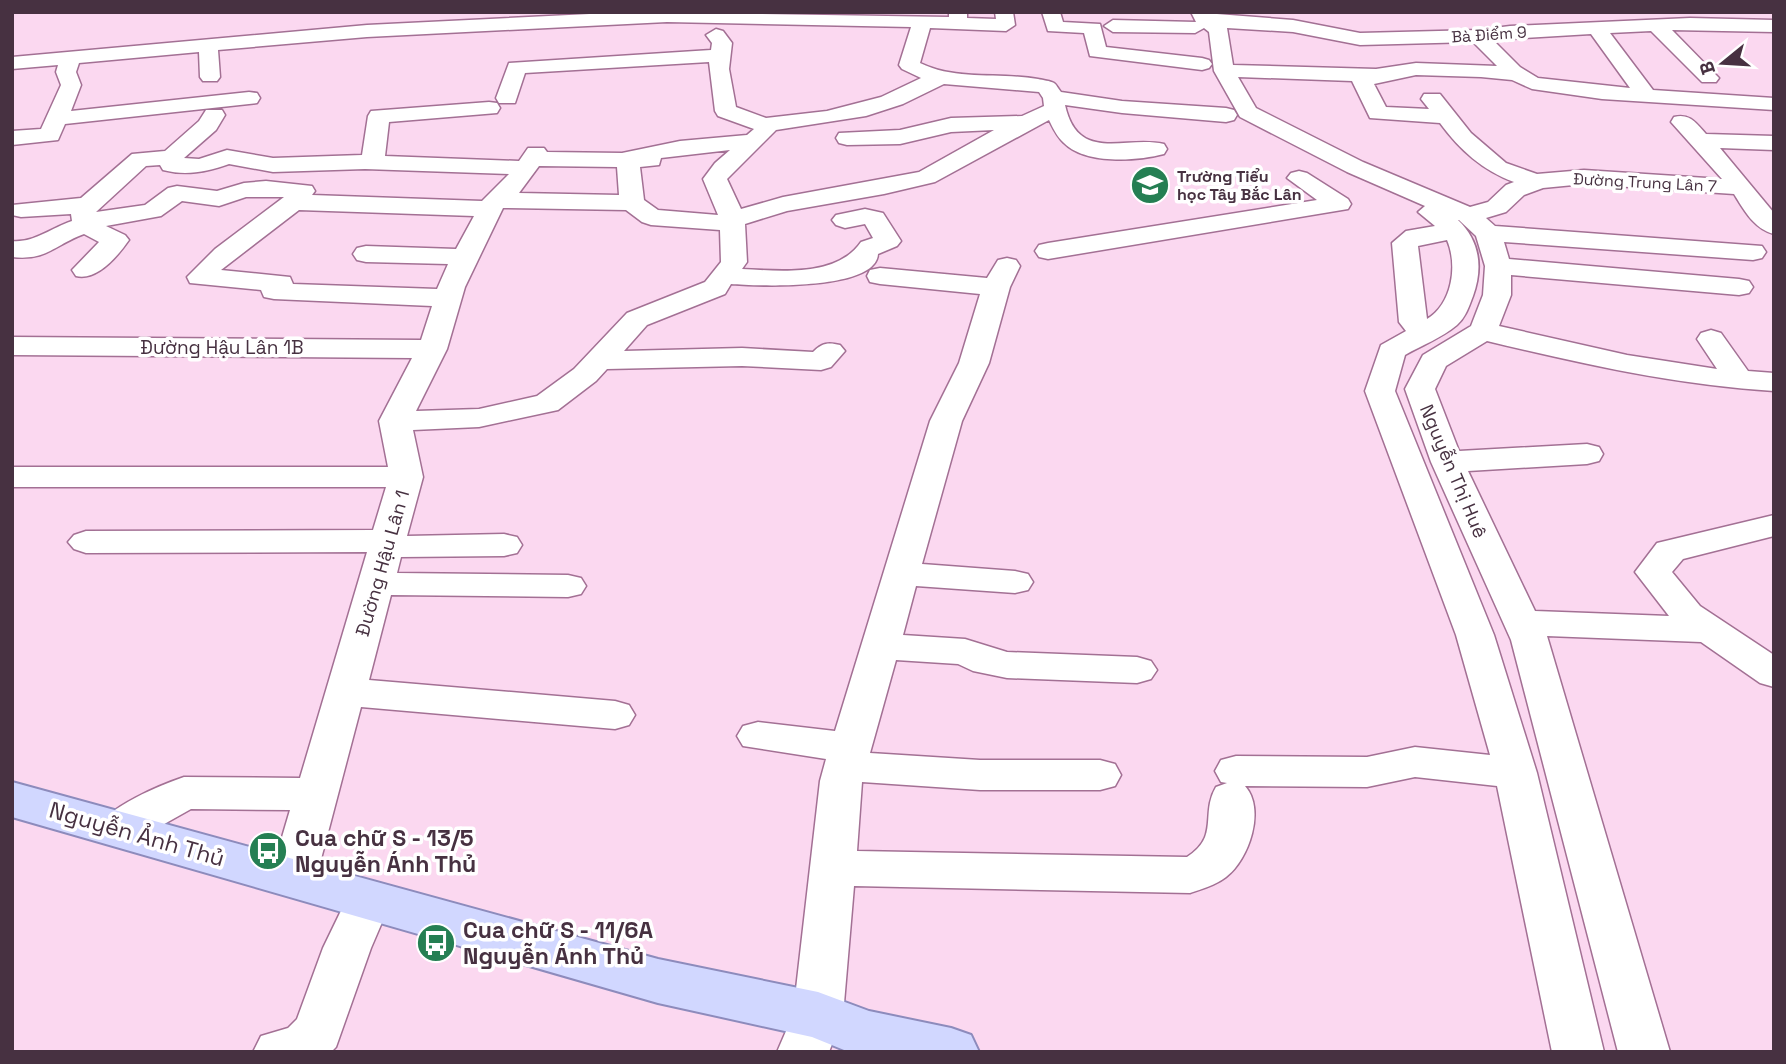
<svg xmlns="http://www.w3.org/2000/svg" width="1786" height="1064" viewBox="0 0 1786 1064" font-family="'Space Grotesk',sans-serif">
  <rect width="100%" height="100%" fill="#fbd8f0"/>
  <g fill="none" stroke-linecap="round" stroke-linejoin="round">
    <g stroke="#a37094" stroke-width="3">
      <path id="minor" d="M630 12 949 17V12H967V18L996 19 995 12H1013L1015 25 1006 31 930 28 920 63C957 81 998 72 1038 79 1043 80 1050 81 1054 83 1057 85 1058 89 1061 92L1122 101 1226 108 1234 110 1237 115 1234 120 1226 122 1122 113 1065 105C1078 164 1125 135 1164 144L1167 149 1164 154C1137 161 1086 165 1064 143 1057 137 1053 128 1049 120L935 182 884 194 787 211 745 224 747 262 742 269C782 271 837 277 861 242L873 238 865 224 845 228 836 225 832 220 836 215 865 209 883 213 901 241 897 246 878 254C876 291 757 286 731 284L725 294 647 325 624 351 742 348 813 352C822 343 828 342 840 345L845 351 831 367 821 370 742 366 607 369 596 381 558 410 479 427 413 430 423 477 407 536 504 534 517 537 522 545 517 553 504 556 401 557 397 573 568 575 581 578 586 586 581 594 568 597 391 595 369 680 615 701 629 705 635 715 629 725 615 729 361 707 316 878 309 891 293 896 277 891 270 878 290 810 191 809 134 841 118 846 102 841 96 829C108 807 160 785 184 777L300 778 367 552 86 553 74 549 68 542 74 535 86 531 373 530 386 487H12V467H388L379 421 412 358 12 355V337L421 340 432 306 274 299 264 297 261 290 190 283 187 277 215 249 284 197H246L219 206 182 201 161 216 106 226 125 235 129 240C117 257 97 281 76 276L72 270 99 242 84 234C54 245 47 261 12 257V241C34 243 51 228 72 221L71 214 21 217 12 215V205L81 198 132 154 165 151 199 121 206 110H222L225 115 216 130 184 158 199 159 227 150 273 158 362 155 368 116 371 111 489 102 497 103 500 108 497 113 389 122 385 156 519 161 528 148H544L547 152 622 153 680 141 747 135 754 129 718 116 715 111 709 62 525 73 515 103H499L496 98 509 63 711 50 712 43 706 35 716 29 723 31 732 43 729 69 736 107 766 118 827 111 881 97 921 78 902 69 899 65 911 27 667 22 367 37 218 50 220 77 217 81H203L200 77 199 52 79 63 76 72 81 85 71 111 249 92 257 93 260 98 257 103 249 104 65 124 58 140 12 145V131L41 129 61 85 56 72 58 65 12 69V57L367 25ZM944 84 1039 92 1043 98 1044 106 1022 116 951 118 900 130 839 133 836 138 839 143 847 145 900 144 951 132 994 130 919 172 783 197 741 209 727 179 776 130 866 116 903 104ZM730 150 715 163 703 179 718 215 658 210 644 200 640 167 659 165 661 158ZM229 164 273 172 365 169 509 174 482 201 312 195 315 191 312 186 266 181 244 183 217 191 177 186 168 188 145 205 96 212 146 166 160 165 163 170C186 176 206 172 229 164ZM539 166 617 167 619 195 519 193ZM503 208 626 210 642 222 651 225 720 230 721 262 705 282 627 313 574 369 537 396 479 409 416 411 447 349 465 287ZM299 210 474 216 456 249 366 246 357 248 353 254 357 260 366 262 448 264 437 289 293 284 290 277 221 270Z
        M1042 12H1060L1063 22 1100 24 1106 47 1202 58 1209 60 1212 64 1209 68 1202 70 1090 56 1084 33 1048 31Z
        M1191 12 1293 20 1360 33 1478 30 1510 26 1690 18 1774 20V32L1672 30 1719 78 1716 82H1702L1651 31 1610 33 1653 90 1774 98V110L1602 99 1532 89 1512 80 1481 77 1416 75 1374 84 1386 107 1429 109 1421 99 1424 94H1440L1471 133 1506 163 1537 174 1584 170 1722 179 1671 122 1674 117C1690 113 1696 123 1706 134L1774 136V150L1720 148 1774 213V234C1754 229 1744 210 1734 194L1584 184 1543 188 1524 195 1506 212 1486 218 1495 226 1762 246 1766 252 1762 258 1753 260 1504 242 1509 259 1739 279 1749 281 1753 287 1749 293 1739 295 1511 275V295L1499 326 1627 355 1717 369 1697 339 1701 333 1711 330 1721 333 1748 371 1774 373V391C1676 385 1582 364 1487 341L1446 366 1435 389 1459 451 1587 444 1599 447 1603 454 1599 461 1587 464 1468 471 1535 611 1669 616 1635 572 1657 543 1774 515V536L1683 559 1672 572 1700 606 1774 655V687L1760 683 1701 642 1547 636 1670 1052H1618L1511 640 1431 462 1405 389 1423 355 1471 326 1483 295 1485 266 1476 236 1459 220H1458C1480 241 1483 268 1473 296 1469 306 1466 317 1457 325 1442 338 1422 345 1405 355L1395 391 1494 635 1537 773 1604 1052H1552L1497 786 1415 777 1367 787 1245 786C1266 809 1249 860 1226 877 1216 885 1202 889 1190 893L854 886 843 1015 829 1052H777L793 1015 820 781 826 759 743 746 737 736 743 726 758 722 835 731 930 421 959 363 980 294 880 284 870 282 867 276 870 270 880 268 987 278 998 260 1007 258 1016 260 1020 266 1010 287 989 363 962 421 922 564 1015 571 1028 574 1033 582 1028 590 1015 593 916 586 903 635 965 639 1007 652 1137 657 1151 661 1157 670 1151 679 1137 683 1007 678 973 671 958 664 896 660 870 753 980 760H1100L1115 764 1121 775 1115 786 1100 790H980L862 782 857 851 1187 857C1220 836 1200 814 1216 787L1227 783 1221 782 1215 771 1221 760 1236 756 1367 757 1415 747 1490 755 1456 635 1365 391 1381 345 1406 331 1399 322 1392 243 1406 231 1435 226 1418 212 1425 206 1347 172 1240 117 1214 71 1209 32 1204 28 1195 33 1113 32 1104 26 1113 20 1196 22ZM1227 28 1293 32 1360 45 1473 42 1497 66 1416 63 1376 69 1233 65ZM1591 34 1630 88 1538 78 1520 67 1493 40ZM1238 77 1352 81 1370 118 1440 123C1460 150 1482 170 1514 182L1506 185 1488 202 1470 207 1363 162 1256 108ZM1447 240C1458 266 1452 304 1427 319L1418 246Z
        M1299 171 1307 173 1348 199 1351 204 1348 209 1048 259 1039 257 1035 251 1039 245 1048 243 1317 200 1287 178 1291 173Z
        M369 881 385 886 392 899 371 948 336 1047 331 1052H253L261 1036 288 1028 297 1019 323 948 353 886Z"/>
    </g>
    <g stroke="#8d8bbc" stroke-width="4">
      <path id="major" d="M12 782 658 959 818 992 869 1011 951 1028 971 1035 979 1052H849L812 1037 658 1003 12 817Z"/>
    </g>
    <use href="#minor" fill="#fff" fill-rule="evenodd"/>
    <use href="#major" fill="#d1d7ff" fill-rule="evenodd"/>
  </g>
  <defs>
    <g id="school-disc" transform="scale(2.0125)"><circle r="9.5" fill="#257f53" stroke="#fff"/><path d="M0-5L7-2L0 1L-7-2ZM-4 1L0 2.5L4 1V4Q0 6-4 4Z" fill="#fff"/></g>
    <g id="bus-disc" transform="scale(2.0125)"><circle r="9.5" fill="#257f53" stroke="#fff"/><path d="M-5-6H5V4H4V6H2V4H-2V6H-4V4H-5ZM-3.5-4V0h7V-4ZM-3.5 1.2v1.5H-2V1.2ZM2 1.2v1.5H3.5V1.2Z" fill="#fff"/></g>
  </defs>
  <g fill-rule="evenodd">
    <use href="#school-disc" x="1150" y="185"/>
    <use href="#bus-disc" x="268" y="851"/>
    <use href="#bus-disc" x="436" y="943"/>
  </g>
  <g text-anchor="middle" stroke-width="7" stroke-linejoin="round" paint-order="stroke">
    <g font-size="16" fill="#473141" stroke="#fff">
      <text transform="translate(1489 34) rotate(-4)" y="6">Bà Điểm 9</text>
      <text transform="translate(1645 182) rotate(3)" y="6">Đường Trung Lân 7</text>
    </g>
    <g font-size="16" font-weight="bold" fill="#473141" stroke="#fff" text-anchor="start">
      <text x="1177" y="182">Trường Tiểu<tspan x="1177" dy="18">học Tây Bắc Lân</tspan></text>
    </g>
    <g font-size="19" fill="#473141" stroke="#fff">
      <text x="222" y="354">Đường Hậu Lân 1B</text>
      <text transform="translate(1454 471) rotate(67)" y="7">Nguyễn Thị Huê</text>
      <text transform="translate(382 563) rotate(-74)" y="7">Đường Hậu Lân 1</text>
    </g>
    <g font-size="23" fill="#473141" stroke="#fff">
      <text transform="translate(137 834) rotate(16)" y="8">Nguyễn Ảnh Thủ</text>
    </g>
    <g font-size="23" font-weight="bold" fill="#473141" stroke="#fff" text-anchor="start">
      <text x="295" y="846">Cua chữ S - 13/5<tspan x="295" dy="26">Nguyễn Ánh Thủ</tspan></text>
      <text x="463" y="938">Cua chữ S - 11/6A<tspan x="463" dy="26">Nguyễn Ánh Thủ</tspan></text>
    </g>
  </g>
  <rect width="1786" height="1064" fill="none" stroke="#473141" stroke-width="28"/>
  <g transform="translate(1723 63) rotate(252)" stroke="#ffffff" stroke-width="5" paint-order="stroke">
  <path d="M0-5L12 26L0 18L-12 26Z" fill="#473141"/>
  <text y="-10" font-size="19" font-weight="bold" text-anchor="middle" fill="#473141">B</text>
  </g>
</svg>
